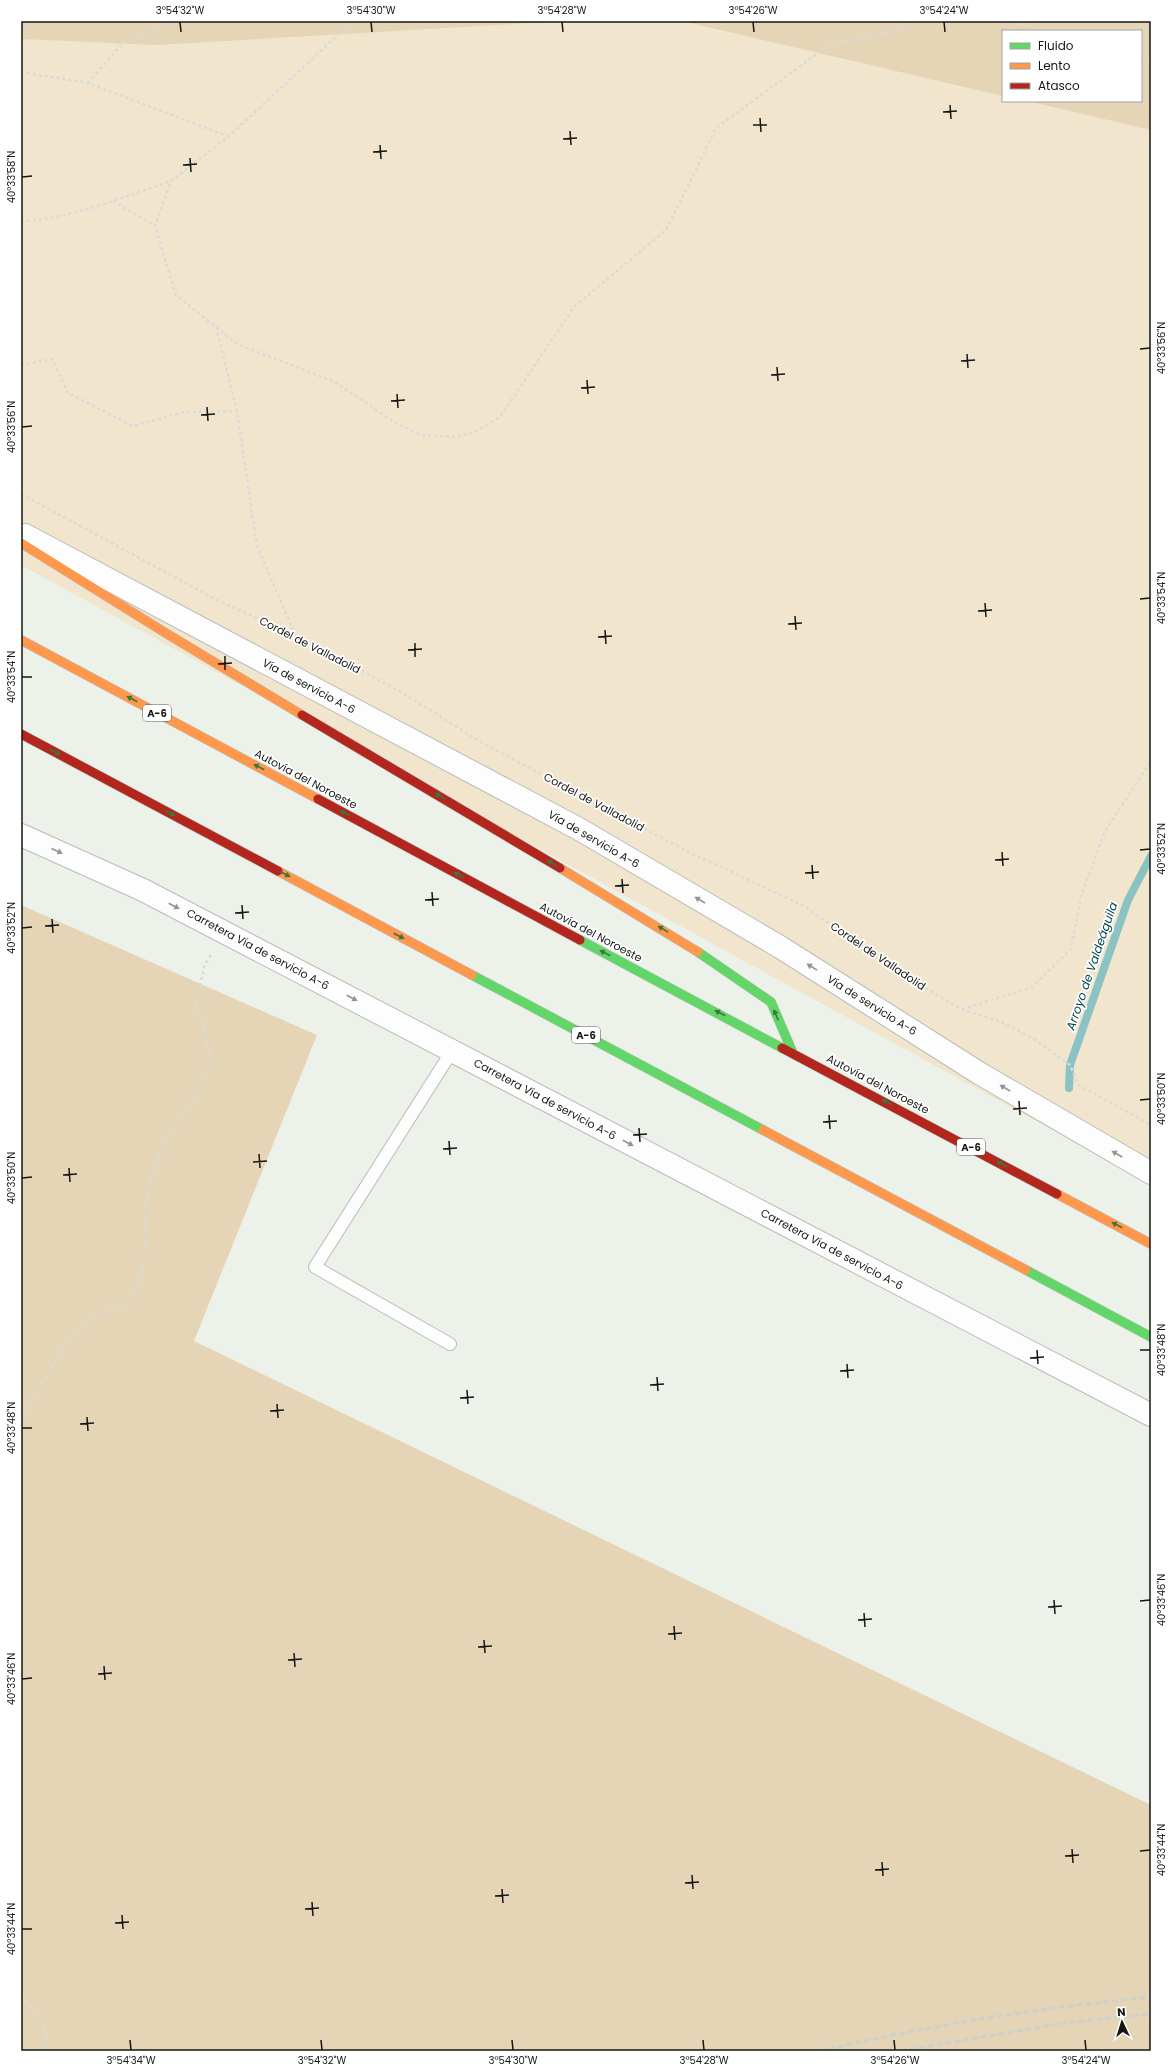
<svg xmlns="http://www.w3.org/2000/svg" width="1172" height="2072" viewBox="0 0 1172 2072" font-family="Poppins,sans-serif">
  <rect width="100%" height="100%" fill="#ecf2ea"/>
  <path fill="#f1e5cd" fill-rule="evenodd" d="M21 21H1151V1184L21 565ZM1003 31H1141V101H1003Z"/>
  <path fill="#e5d5b6" d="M21 21H565L157 45 21 39Z
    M682 21H1151V130L1027 101H1141V31H1003V96Z
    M21 905 317 1035 194 1341 1151 1805V2051H21Z"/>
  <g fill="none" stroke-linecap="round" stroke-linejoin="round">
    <path stroke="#8bc2c4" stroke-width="8" d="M1069 1088 1070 1065 1128 900 1151 856"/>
    <g stroke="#b8bdb7" stroke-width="14">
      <path id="lane" d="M450 1344 315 1267 452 1051"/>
    </g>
    <g stroke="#b8bdb7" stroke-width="24">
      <path id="street" d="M25 535 579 829 780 947 979 1073 1151 1173
        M21 835 143 890 1151 1415"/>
    </g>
    <g stroke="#b8bdb7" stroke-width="10">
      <path id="fast" d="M580 940 782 1048
        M698 952 771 1002 792 1051
        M472 975 763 1130
        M1026 1270 1151 1337"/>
    </g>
    <g stroke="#b8bdb7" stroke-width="10">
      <path id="slow" d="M21 543 164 632 302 715
        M21 640 318 799
        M560 868 698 952
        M278 871 472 975
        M763 1130 1026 1270
        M1057 1194 1151 1244"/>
    </g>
    <g stroke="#b8bdb7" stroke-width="10">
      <path id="jam" d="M302 715 560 868
        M21 734 278 871
        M318 799 580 940
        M782 1048 1057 1194"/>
    </g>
    <path stroke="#d9dbd8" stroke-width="2.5" stroke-dasharray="3 3" stroke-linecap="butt" d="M353 21 228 137 171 181 155 226 176 295 237 344 335 382 394 422 421 435 453 437 473 433 500 417 574 307 666 230 716 128 829 45 904 29 909 21
      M1010 21 1046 31
      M1141 61 1151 62
      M21 72 88 83 227 136
      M88 83 122 44 171 21
      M113 201 155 226
      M21 221C67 220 127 196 171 181
      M216 327 237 411 257 546 295 634
      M21 365 52 359 68 393 133 426 184 412 237 411
      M21 494 217 600 295 635 403 693 484 744 687 851 804 906 896 971 961 1009 1001 1022 1033 1038 1070 1065 1079 1085 1151 1125
      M962 1009 1031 988 1071 949 1081 896 1105 831 1151 761
      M21 1420 63 1347 96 1315 126 1305 137 1288 143 1264 146 1234 145 1205 152 1177 165 1139 187 1111 211 1062 204 1025 196 1007 204 967 212 953
      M21 1998 25 2000 44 2024 48 2051"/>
    <use href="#lane" stroke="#fcfdfc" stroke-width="12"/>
    <use href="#street" stroke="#fcfdfc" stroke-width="22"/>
    <use href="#fast" stroke="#63d668" stroke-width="9"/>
    <use href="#slow" stroke="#ff974d" stroke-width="9"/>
    <use href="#jam" stroke="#b3261e" stroke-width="9"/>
    <path stroke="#ced0ce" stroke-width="3" stroke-dasharray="6 3" stroke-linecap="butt" d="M820 2051C929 2025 1040 2008 1151 1997
      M901 2051 1064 2023 1151 2014"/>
  </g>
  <defs><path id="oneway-solid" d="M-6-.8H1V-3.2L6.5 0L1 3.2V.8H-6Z"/></defs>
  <g fill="#3b763d">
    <use href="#oneway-solid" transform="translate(132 699) rotate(-152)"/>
    <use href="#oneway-solid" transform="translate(55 752) rotate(28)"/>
    <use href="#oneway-solid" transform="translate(259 767) rotate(-152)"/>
    <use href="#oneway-solid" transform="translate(440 796) rotate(-149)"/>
    <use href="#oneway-solid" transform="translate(170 813) rotate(28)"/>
    <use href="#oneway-solid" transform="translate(345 813) rotate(-152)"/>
    <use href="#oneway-solid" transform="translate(552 863) rotate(-149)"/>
    <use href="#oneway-solid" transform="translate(285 874) rotate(28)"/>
    <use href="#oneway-solid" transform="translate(459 875) rotate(-152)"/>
    <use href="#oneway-solid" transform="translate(663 929) rotate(-149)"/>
    <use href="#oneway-solid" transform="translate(399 936) rotate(28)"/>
    <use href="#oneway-solid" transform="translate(605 953) rotate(-152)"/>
    <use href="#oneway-solid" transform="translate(720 1013) rotate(-152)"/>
    <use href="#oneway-solid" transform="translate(776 1015) rotate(-113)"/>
    <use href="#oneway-solid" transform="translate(887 1102) rotate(-152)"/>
    <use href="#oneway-solid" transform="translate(1002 1164) rotate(-152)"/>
    <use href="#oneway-solid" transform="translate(1117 1225) rotate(-152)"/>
  </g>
  <g fill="#939593">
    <use href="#oneway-solid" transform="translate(57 851) rotate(24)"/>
    <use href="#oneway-solid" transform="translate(700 900) rotate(-150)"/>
    <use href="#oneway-solid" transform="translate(174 906) rotate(27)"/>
    <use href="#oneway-solid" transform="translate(812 967) rotate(-148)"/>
    <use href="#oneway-solid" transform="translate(352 998) rotate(28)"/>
    <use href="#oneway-solid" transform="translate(1005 1088) rotate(-150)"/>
    <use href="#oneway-solid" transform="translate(628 1143) rotate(28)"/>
    <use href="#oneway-solid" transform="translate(1117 1154) rotate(-150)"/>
  </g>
  <path fill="none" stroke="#131612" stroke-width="1.5" d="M180 22 181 32M371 22 372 32M562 22 563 32M753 22 754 32M944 22 945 32M950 105 951 119M943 112 957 111M760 118 761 132M753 125H767M570 131 571 145M563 139 577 138M380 145 381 159M373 152 387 151M190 158 191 172M183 165 197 164M22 177 32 176M1140 349 1150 348M967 354 968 368M961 361 975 360M777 367 778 381M771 375 785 374M587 380 588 394M581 388 595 387M397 394 398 408M391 401 405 400M207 407 208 421M201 415 215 414M22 427 32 426M1140 599 1150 598M985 603 986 617M978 611 992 610M795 616 796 630M788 624 802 623M605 630 606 644M598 637 612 636M415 643V657M408 650 422 649M225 656V670M218 664 232 663M22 677H32M1140 850 1150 849M1002 852 1003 866M995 860 1009 859M812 865 813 879M805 873 819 872M622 879 623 893M615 886 629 885M432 892 433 906M425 900 439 899M242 905 243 919M235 913 249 912M52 919 53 933M45 926 59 925M22 928 32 927M1140 1100 1150 1099M1019 1101 1020 1115M1013 1109 1027 1108M829 1115 830 1129M823 1122 837 1121M639 1128 640 1142M633 1135 647 1134M449 1141 450 1155M443 1149 457 1148M259 1154 260 1168M253 1162 267 1161M69 1168 70 1182M63 1175 77 1174M22 1178 32 1177M1037 1350 1038 1364M1140 1350H1150M1030 1358 1044 1357M847 1364 848 1378M840 1371 854 1370M657 1377 658 1391M650 1385 664 1384M467 1390 468 1404M460 1398 474 1397M277 1404 278 1418M270 1411 284 1410M87 1417 88 1431M80 1424 94 1423M22 1428H32M1054 1600 1055 1614M1140 1601 1150 1600M1048 1607 1062 1606M864 1613 865 1627M858 1620 872 1619M674 1626 675 1640M668 1634 682 1633M484 1640 485 1653M478 1647 492 1646M294 1653 295 1667M288 1660 302 1659M104 1666 105 1680M98 1674 112 1673M22 1679 32 1678M1072 1849 1073 1863M1140 1851 1150 1850M1065 1856 1079 1855M882 1862 883 1876M875 1870 889 1869M692 1875 693 1889M685 1883 699 1882M502 1889 503 1903M495 1896 509 1895M312 1902 313 1916M305 1909 319 1908M122 1915 123 1929M115 1923 129 1922M22 1929H32M130 2040 131 2050M321 2040 322 2050M512 2040 513 2050M703 2040 704 2050M894 2040 895 2050M1085 2040 1086 2050"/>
  <g text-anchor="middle" stroke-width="3.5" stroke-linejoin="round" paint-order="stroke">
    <g fill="#fff" stroke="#5a5c59" stroke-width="1">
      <rect x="143" y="705" width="28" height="16" rx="3"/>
      <rect x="572" y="1027" width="28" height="16" rx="3"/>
      <rect x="957" y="1139" width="28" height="16" rx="3"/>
    </g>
    <g font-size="10" font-weight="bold" fill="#131612">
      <text x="157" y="717">A-6</text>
      <text x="586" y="1039">A-6</text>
      <text x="971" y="1151">A-6</text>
    </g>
    <g font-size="11" fill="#131612" stroke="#fff">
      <text transform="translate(310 645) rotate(27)" y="4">Cordel de Valladolid</text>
      <text transform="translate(309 686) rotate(28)" y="4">Vía de servicio A-6</text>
      <text transform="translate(306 779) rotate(28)" y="4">Autovía del Noroeste</text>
      <text transform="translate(594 802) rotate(28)" y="4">Cordel de Valladolid</text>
      <text transform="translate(594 839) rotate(30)" y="4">Vía de servicio A-6</text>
      <text transform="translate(591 932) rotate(28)" y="4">Autovía del Noroeste</text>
      <text transform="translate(258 949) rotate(28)" y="4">Carretera Vía de servicio A-6</text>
      <text transform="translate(878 956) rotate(34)" y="4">Cordel de Valladolid</text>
      <text transform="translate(872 1005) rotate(32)" y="4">Vía de servicio A-6</text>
      <text transform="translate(878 1084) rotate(28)" y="4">Autovía del Noroeste</text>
      <text transform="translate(545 1099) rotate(28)" y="4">Carretera Vía de servicio A-6</text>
      <text transform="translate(832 1249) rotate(28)" y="4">Carretera Vía de servicio A-6</text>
    </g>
    <g font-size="12" font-style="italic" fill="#00494e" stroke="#fff">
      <text transform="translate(1092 966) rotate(-71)" y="4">Arroyo de Valdeáguila</text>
    </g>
  </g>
  <rect width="1172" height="2072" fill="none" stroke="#ffffff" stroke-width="44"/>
  <rect x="1002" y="30" width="140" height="72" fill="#ffffff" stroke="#a1a2a0"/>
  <rect x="1010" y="43" width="20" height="6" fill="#63d668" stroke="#a1a2a0"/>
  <text x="1038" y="50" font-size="12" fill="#131612">Fluido</text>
  <rect x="1010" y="63" width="20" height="6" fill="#ff974d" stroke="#a1a2a0"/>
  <text x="1038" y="70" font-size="12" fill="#131612">Lento</text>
  <rect x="1010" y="83" width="20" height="6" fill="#b3261e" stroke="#a1a2a0"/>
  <text x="1038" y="90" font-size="12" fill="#131612">Atasco</text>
  <g transform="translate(1122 2022) rotate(356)" stroke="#ffffff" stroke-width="3" paint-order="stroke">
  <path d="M0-3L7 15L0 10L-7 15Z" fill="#131612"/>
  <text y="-6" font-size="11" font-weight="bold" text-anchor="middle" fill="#131612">N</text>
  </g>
  <rect x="22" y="22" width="1128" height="2028" fill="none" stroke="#131612" stroke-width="1.5"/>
  <g font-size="10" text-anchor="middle" fill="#131612">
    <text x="180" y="14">3°54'32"W</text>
    <text x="371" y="14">3°54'30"W</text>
    <text x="562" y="14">3°54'28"W</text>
    <text x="753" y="14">3°54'26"W</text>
    <text x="944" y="14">3°54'24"W</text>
    <text transform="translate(11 177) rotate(-90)" y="4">40°33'58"N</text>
    <text transform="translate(1161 348) rotate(-90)" y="4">40°33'56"N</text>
    <text transform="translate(11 427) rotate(-90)" y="4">40°33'56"N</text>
    <text transform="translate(1161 598) rotate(-90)" y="4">40°33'54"N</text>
    <text transform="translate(11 677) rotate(-90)" y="4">40°33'54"N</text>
    <text transform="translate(1161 849) rotate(-90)" y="4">40°33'52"N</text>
    <text transform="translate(11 928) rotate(-90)" y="4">40°33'52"N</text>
    <text transform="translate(1161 1099) rotate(-90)" y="4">40°33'50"N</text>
    <text transform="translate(11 1178) rotate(-90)" y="4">40°33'50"N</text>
    <text transform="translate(1161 1350) rotate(-90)" y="4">40°33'48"N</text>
    <text transform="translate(11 1428) rotate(-90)" y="4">40°33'48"N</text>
    <text transform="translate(1161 1600) rotate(-90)" y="4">40°33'46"N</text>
    <text transform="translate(11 1679) rotate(-90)" y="4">40°33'46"N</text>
    <text transform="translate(1161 1850) rotate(-90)" y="4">40°33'44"N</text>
    <text transform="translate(11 1929) rotate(-90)" y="4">40°33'44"N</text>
    <text x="131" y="2064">3°54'34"W</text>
    <text x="322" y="2064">3°54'32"W</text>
    <text x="513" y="2064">3°54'30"W</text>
    <text x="704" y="2064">3°54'28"W</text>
    <text x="895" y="2064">3°54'26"W</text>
    <text x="1086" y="2064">3°54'24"W</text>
  </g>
</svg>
